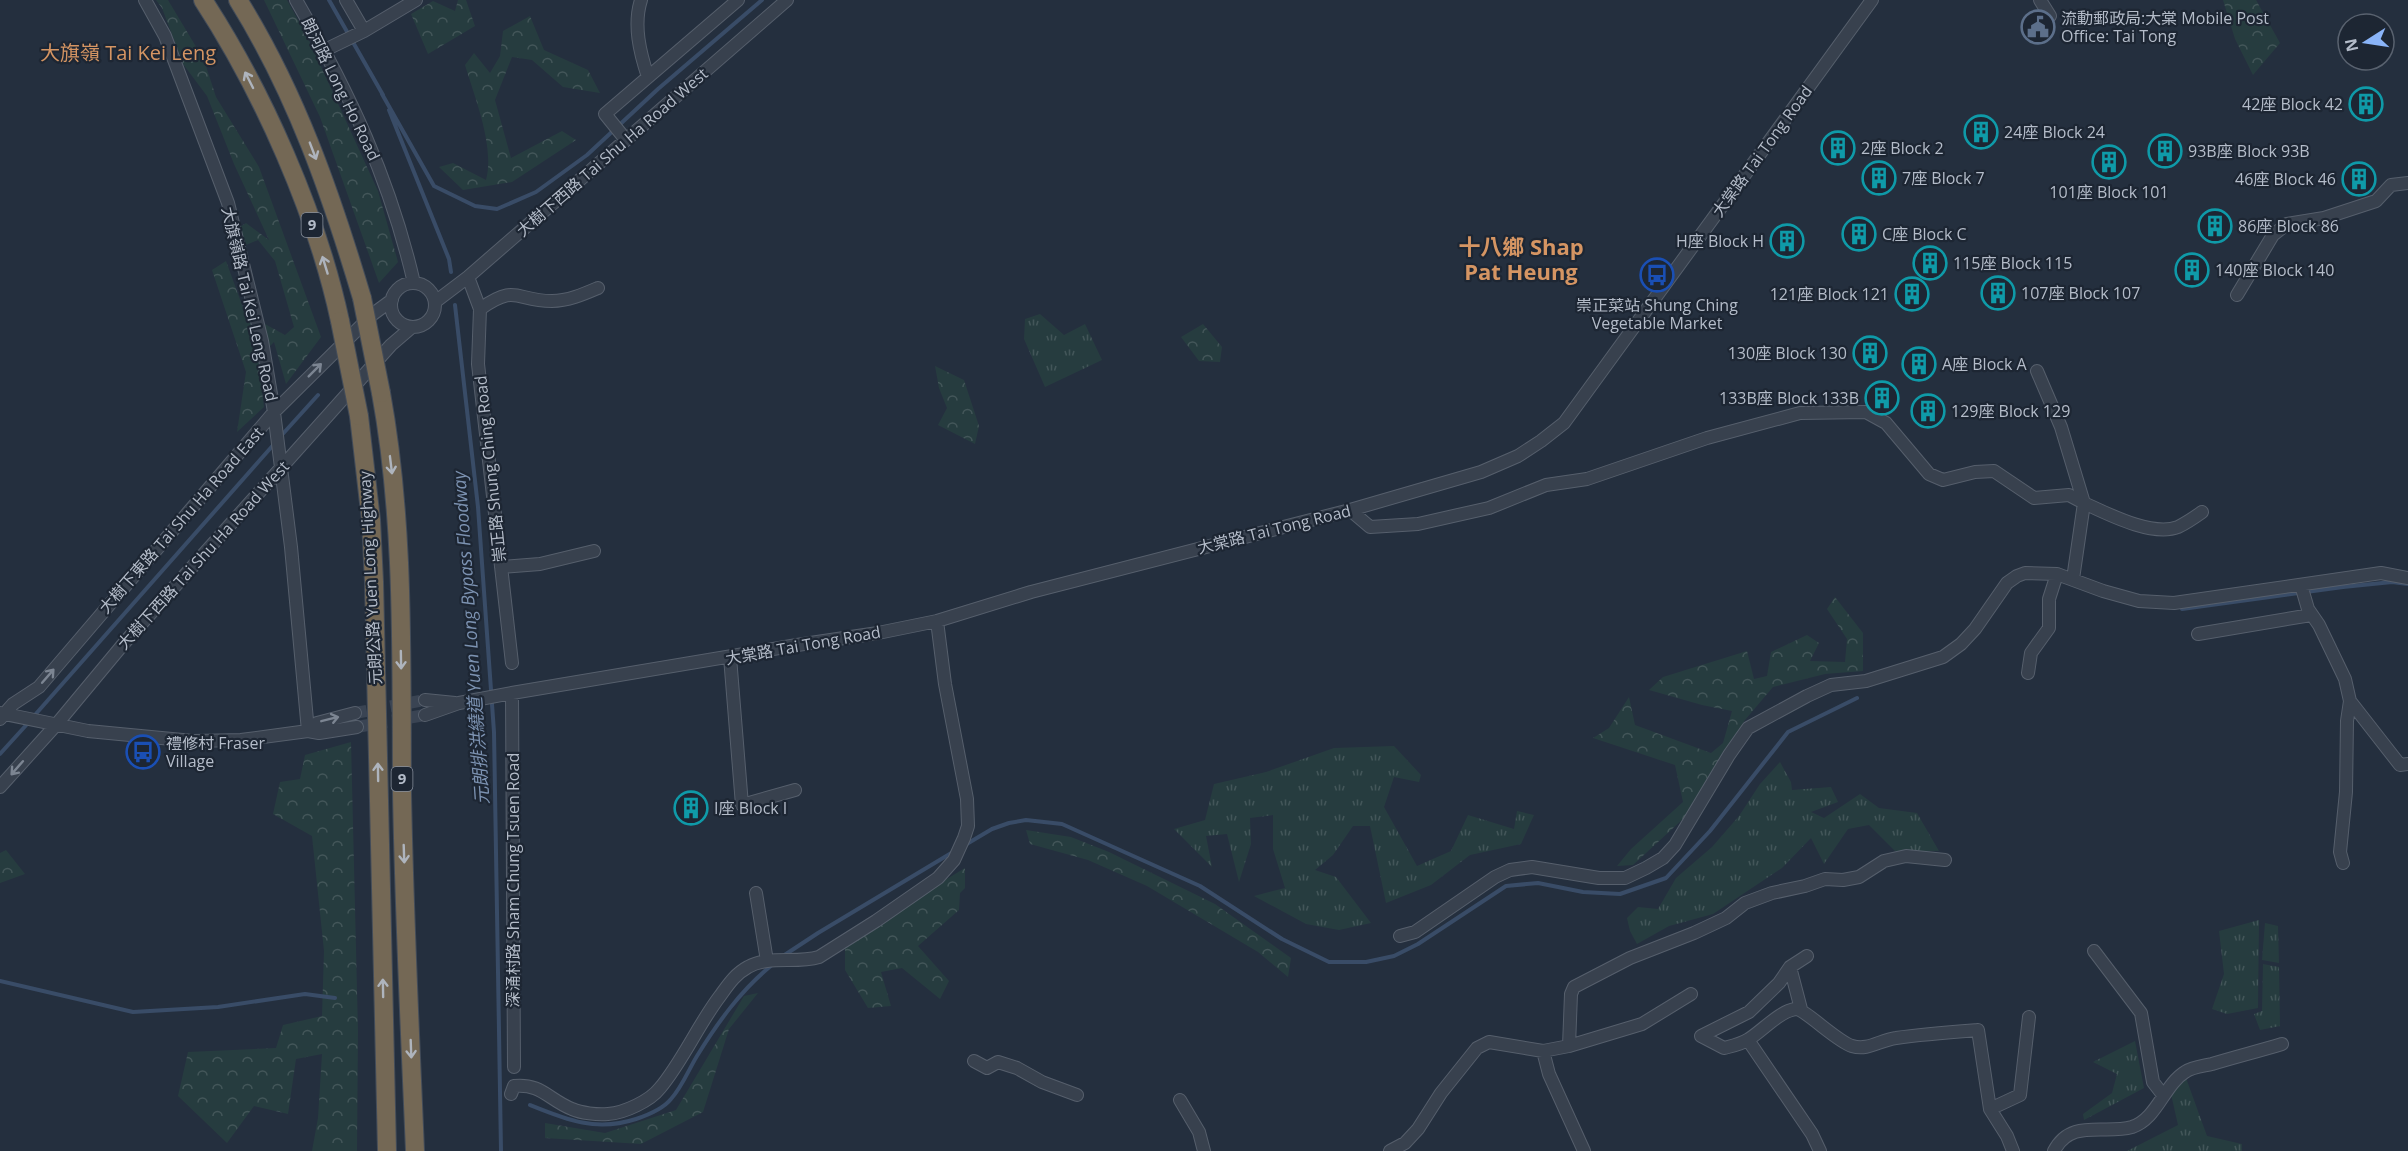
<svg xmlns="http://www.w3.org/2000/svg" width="2408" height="1151" viewBox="0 0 2408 1151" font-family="'Open Sans','Noto Sans TC',sans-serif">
  <defs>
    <pattern id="grass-tufts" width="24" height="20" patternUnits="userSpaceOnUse" patternTransform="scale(1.5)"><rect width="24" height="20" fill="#263c3f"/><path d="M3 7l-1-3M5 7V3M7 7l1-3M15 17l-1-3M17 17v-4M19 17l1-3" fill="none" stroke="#435659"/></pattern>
    <pattern id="forest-crowns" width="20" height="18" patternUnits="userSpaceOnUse" patternTransform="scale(1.5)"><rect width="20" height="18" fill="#263c3f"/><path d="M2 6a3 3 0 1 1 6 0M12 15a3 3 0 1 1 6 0" fill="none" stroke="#435659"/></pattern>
  </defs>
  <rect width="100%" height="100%" fill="#242f3e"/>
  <path fill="url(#grass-tufts)" d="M1040 314 1064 335 1085 324 1102 360 1045 387 1024 339 1025 319Z
    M1394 746 1421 775 1419 782 1394 777 1384 807 1417 866 1451 851 1468 815 1514 829 1517 811 1534 815 1521 844 1470 855 1431 885 1386 903 1370 826H1353L1333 855 1315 870 1336 877 1371 923 1339 930 1306 924 1254 896 1285 888 1273 849V815L1250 818 1251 844 1239 882 1227 834 1206 836 1212 867 1174 829 1205 820 1214 784 1266 772 1334 748Z
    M1780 762 1791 782 1792 790 1831 787 1838 802 1811 812 1824 818 1860 794 1879 808 1917 813 1939 851H1895L1869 825 1848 829 1824 864 1811 838 1782 868 1713 914 1669 926 1637 944 1630 931 1627 918 1638 907 1658 909 1676 878 1712 847 1739 816 1760 784Z
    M2259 920 2258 1008 2227 1014 2212 1009 2224 974 2219 931Z
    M2265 923 2278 926 2279 963 2262 960Z
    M2263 964 2279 967 2280 1026 2260 1030 2254 1014 2262 1011Z
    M2135 1041 2144 1088 2084 1120 2083 1114 2112 1093 2117 1074 2093 1062Z
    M2186 1078 2207 1136 2242 1144V1151H2127L2178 1125 2171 1094Z"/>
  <path fill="url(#forest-crowns)" d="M156 0H168L204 60 216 97 259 167 321 337 286 384 274 342 258 358 264 407 237 432 246 372 212 270 226 261 245 313 285 335 294 327 275 261 258 240 239 248 231 233 246 223 269 240 234 164 207 96 183 64 162 8Z
    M264 0H287L307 36 378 191 398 262 379 283 320 117Z
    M458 0H466L475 26 428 54 411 14 433 1 455 11Z
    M2223 0H2256L2280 43 2253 75 2235 39Z
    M530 16 544 50 588 70 600 93 563 87 532 60 512 57 495 100 511 158 562 131 576 140 512 182 463 190 439 167 453 163 486 180C495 147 475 98 465 65L474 53 490 73 500 56 503 31Z
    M1203 324 1222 347 1220 362 1199 361 1181 337Z
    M935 366 964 380 979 426 975 444 938 425 947 408 939 388Z
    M1835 597 1863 633V671L1825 674 1773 687 1745 720 1683 819 1633 865 1617 866 1631 849 1683 802 1675 765 1593 738 1609 728 1629 697 1635 725 1711 753 1723 743 1732 711 1702 705 1649 690 1663 677 1747 651 1754 679 1767 676 1771 652 1807 635 1819 643 1810 661 1845 662 1847 639 1827 609Z
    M351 742 358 1031 357 1151H312L318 1118 322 1054 296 1059 288 1114 254 1106 227 1143 178 1096 188 1052 276 1048 283 1025 322 1016 324 951 312 836 273 814 280 782 300 779 305 755Z
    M1026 830 1071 837 1109 852 1215 904 1291 958 1288 977 1258 952 1147 886 1088 860 1030 844Z
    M6 850 25 874 0 883V853Z
    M965 868V888L960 893 959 910 918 946 949 981 940 999 902 968 881 972 891 1006 868 1008 845 970V940Z
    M758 993 729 1029 703 1112 641 1144 545 1138V1123L605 1133 676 1110 744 996Z"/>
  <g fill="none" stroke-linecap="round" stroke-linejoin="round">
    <path stroke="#394c67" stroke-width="4" d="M329 0 383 95
      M382 94 434 186 475 206 497 209 536 192 587 155 658 89 762 0
      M389 110 449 259 451 272
      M455 305 478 507 494 732 501 1151
      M280 437 318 395
      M2182 609 2343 587 2392 582 2408 584
      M34 716 275 443
      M0 754 29 722
      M965 845 992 829 1009 823 1026 820 1062 824 1200 886 1282 939 1329 962H1366L1394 956 1418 944 1506 886 1538 883 1583 892 1620 894 1666 878 1710 831 1788 732 1857 698
      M783 956 818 933 953 852
      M0 981 133 1012 218 1007 305 994 335 998
      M530 1105C567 1120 596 1132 636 1119 648 1115 663 1109 671 1099 682 1087 689 1069 697 1056 718 1022 741 990 772 965"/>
    <path stroke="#3a4453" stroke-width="12" stroke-dasharray="12 6" stroke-linecap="butt" d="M355 713 425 700
      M357 727 425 715"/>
    <g stroke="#565f6c" stroke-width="14">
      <path id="minor" d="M145 0 165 36 228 203 262 341 274 412 291 547 308 731
        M296 0C349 92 390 179 414 283
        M346 0 364 31
        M641 0C633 25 640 53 648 77
        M2040 0 2050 16
        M325 50 364 31 416 0
        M626 140 605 114 738 0
        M468 277 480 309 478 364 512 663
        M391 305a22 22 0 1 1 44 0a22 22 0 1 1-44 0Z
        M2237 295 2273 235 2287 224 2324 218 2376 201 2391 185 2408 183
        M435 302 468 277 787 0
        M480 309C517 283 515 301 552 301 568 301 584 294 598 288
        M2037 371 2061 427 2084 503C2108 514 2152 537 2178 527 2186 523 2195 517 2202 512
        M1350 510 1370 527 1418 524 1489 508 1546 485 1587 479 1707 438 1800 413 1866 412 1886 423 1929 474 1943 480 1975 472 1994 471 2034 498 2069 495 2084 503 2073 579
        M501 567 540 564 594 551
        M2301 585 2308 609 2319 625 2345 679 2350 701 2347 721 2346 792 2340 852 2343 863
        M2198 634 2311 615
        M730 657 742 805 795 790
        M2028 673 2031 653 2049 628V599L2057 574
        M512 693 514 1067
        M425 700 455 703
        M2350 701 2400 765 2408 764
        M0 713 88 731 193 741 241 740 308 731 319 733 357 727
        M425 715 459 703 512 693 797 645 878 633 937 621 1031 592 1350 510 1481 472 1518 456 1541 441 1564 423 1872 0
        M0 719 13 704 39 687 274 412 373 314 392 300
        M308 731 317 723 355 713
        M0 787 56 725 125 642 391 345 412 327
        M756 893 767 961
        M1400 936 1415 932 1495 877 1510 870 1532 867 1599 878H1625L1646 868 1663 858 1675 845 1729 755 1748 728 1807 696 1831 685 1866 681 1943 657 1961 644 1975 629 2007 583 2017 576 2025 573 2057 574 2103 591 2139 601 2174 603 2381 573 2408 578
        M2094 951 2141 1013 2153 1082 2163 1095
        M1807 956 1790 967 1779 983 1749 1012 1701 1036 1724 1048C1732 1046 1742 1044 1749 1039 1763 1030 1779 1012 1795 1009 1804 1008 1836 1041 1852 1046 1868 1051 1880 1040 1896 1038 1923 1034 1951 1032 1978 1030L1990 1109 2007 1136 2013 1151
        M1790 967 1801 1009
        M1748 1040 1812 1134 1820 1151
        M1569 1046 1571 994 1574 987 1630 958 1694 933 1726 918 1745 903 1772 893 1805 886 1825 879 1843 880 1859 877 1884 861 1906 856 1945 860
        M1543 1051 1549 1074 1584 1151
        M974 1061 987 1068 998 1062 1017 1068 1042 1082 1077 1095
        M511 1094 514 1086C541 1083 549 1100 572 1109 581 1113 597 1115 608 1114 624 1113 650 1101 660 1088 682 1062 698 1025 720 996 728 985 735 974 748 967 769 955 796 964 819 957L876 921 938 878 954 860 964 838 968 826 967 799 945 684 937 621
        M1180 1100 1199 1132 1204 1151
        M1990 1109 2020 1095 2029 1017
        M1390 1151 1405 1143 1418 1129 1441 1093 1477 1048 1489 1042 1543 1051 1569 1046 1642 1024 1691 994
        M2054 1151C2071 1118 2104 1135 2132 1127 2157 1119 2164 1085 2185 1072 2192 1067 2204 1066 2212 1064 2235 1057 2259 1051 2282 1044"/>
    </g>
    <g stroke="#434c59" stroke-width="20">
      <path id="highway" d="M203 0C263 92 317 214 340 321
        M238 0C296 93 331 194 362 298
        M381 393C405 524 401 660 402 792 404 912 410 1031 415 1151
        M359 416 371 520 374 582 387 1151"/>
    </g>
    <use href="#minor" stroke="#38414e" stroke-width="12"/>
    <use href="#highway" stroke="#746855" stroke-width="18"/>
    <g stroke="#434c59" stroke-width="20" stroke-linecap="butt">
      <path id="highway-bridge" d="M362 298 381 393
        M340 321 359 416"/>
    </g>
    <use href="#highway-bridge" stroke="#746855" stroke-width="18"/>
  </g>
  <defs><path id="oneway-shaft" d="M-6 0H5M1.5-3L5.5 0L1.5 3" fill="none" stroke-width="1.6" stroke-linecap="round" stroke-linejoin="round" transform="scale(1.5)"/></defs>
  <g stroke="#aeb4bd">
    <use href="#oneway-shaft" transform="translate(249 80) rotate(-117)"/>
    <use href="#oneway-shaft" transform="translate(313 151) rotate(69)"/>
    <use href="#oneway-shaft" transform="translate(325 265) rotate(-107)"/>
    <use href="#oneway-shaft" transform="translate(391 465) rotate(83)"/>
    <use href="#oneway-shaft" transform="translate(401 660) rotate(89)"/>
    <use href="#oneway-shaft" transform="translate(378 772) rotate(-91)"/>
    <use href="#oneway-shaft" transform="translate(404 854) rotate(88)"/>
    <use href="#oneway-shaft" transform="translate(383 988) rotate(-91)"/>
    <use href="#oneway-shaft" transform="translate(411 1049) rotate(88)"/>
  </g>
  <g stroke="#7c8592">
    <use href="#oneway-shaft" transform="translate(315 370) rotate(-45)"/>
    <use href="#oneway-shaft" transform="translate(48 676) rotate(-49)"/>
    <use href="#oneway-shaft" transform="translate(330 719) rotate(-14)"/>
    <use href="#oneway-shaft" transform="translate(17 768) rotate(131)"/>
  </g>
  <defs>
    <g id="civic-ring" transform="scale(1.725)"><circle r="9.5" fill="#1d2633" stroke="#5c6f8a" stroke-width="1.5"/><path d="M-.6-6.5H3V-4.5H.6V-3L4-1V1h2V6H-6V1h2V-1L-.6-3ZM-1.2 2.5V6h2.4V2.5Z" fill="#5c6f8a"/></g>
    <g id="building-ring" transform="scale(1.725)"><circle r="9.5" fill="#1d2633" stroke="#0f9aa8" stroke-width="1.5"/><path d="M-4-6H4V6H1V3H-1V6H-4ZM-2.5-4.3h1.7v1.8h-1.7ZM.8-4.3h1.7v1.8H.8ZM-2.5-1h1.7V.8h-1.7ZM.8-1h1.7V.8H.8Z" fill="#0f9aa8"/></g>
    <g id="bus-ring" transform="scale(1.725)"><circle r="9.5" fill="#1d2633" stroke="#1a4fb4" stroke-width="1.5"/><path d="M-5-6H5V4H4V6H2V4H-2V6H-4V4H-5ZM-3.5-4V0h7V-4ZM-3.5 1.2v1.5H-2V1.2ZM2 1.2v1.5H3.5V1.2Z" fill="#1a4fb4"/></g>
  </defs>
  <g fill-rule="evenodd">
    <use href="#civic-ring" x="2038" y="27"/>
    <use href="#building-ring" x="2366" y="104"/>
    <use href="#building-ring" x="1981" y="132"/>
    <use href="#building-ring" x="1838" y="148"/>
    <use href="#building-ring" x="2165" y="151"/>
    <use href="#building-ring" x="2109" y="162"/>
    <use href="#building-ring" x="1879" y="178"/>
    <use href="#building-ring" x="2359" y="179"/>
    <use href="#building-ring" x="2215" y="226"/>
    <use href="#building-ring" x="1859" y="234"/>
    <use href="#building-ring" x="1787" y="241"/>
    <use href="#building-ring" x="1930" y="263"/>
    <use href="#building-ring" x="2192" y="270"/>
    <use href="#bus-ring" x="1657" y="275"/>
    <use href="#building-ring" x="1998" y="293"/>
    <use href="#building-ring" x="1912" y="294"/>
    <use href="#building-ring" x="1870" y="353"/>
    <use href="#building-ring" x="1919" y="364"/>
    <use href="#building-ring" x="1882" y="398"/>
    <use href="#building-ring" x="1928" y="411"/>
    <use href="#bus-ring" x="143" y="752"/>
    <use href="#building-ring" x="691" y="808"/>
  </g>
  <g text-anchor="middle" stroke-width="4.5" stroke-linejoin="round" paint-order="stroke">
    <g fill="#1d2633" stroke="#878f9c" stroke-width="1.5">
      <rect x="301.5" y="213" width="21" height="24" rx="4.5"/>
      <rect x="391.5" y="767" width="21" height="24" rx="4.5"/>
    </g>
    <g font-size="15" font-weight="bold" fill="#b4bcc9">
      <text x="312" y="230">9</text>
      <text x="402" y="784">9</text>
    </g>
    <g font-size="16" fill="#b4bcc9" stroke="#1d2633" text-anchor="start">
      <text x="2061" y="24">流動郵政局:大棠 Mobile Post<tspan x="2061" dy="18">Office: Tai Tong</tspan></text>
      <text x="2343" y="110" text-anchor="end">42座 Block 42</text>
      <text x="2004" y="138">24座 Block 24</text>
      <text x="1861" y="154">2座 Block 2</text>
      <text x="2188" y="157">93B座 Block 93B</text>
      <text x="1902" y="184">7座 Block 7</text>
      <text x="2336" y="185" text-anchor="end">46座 Block 46</text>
      <text x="2109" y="198" text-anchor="middle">101座 Block 101</text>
      <text x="2238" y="232">86座 Block 86</text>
      <text x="1882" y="240">C座 Block C</text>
      <text x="1764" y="247" text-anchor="end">H座 Block H</text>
      <text x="1953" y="269">115座 Block 115</text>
      <text x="2215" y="276">140座 Block 140</text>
      <text x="2021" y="299">107座 Block 107</text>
      <text x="1889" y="300" text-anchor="end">121座 Block 121</text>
      <text x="1657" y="311" text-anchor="middle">崇正菜站 Shung Ching<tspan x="1657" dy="18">Vegetable Market</tspan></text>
      <text x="1847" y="359" text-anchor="end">130座 Block 130</text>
      <text x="1942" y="370">A座 Block A</text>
      <text x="1859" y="404" text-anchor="end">133B座 Block 133B</text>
      <text x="1951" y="417">129座 Block 129</text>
      <text x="166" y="749">禮修村 Fraser<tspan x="166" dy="18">Village</tspan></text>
      <text x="714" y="814">I座 Block I</text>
    </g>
    <g font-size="16" fill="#b4bcc9" stroke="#1d2633">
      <text transform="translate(341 89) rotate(64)" y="6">朗河路 Long Ho Road</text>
      <text transform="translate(1762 151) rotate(-54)" y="6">大棠路 Tai Tong Road</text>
      <text transform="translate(612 152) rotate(-41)" y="6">大樹下西路 Tai Shu Ha Road West</text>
      <text transform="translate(250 304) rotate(77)" y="6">大旗嶺路 Tai Kei Leng Road</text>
      <text transform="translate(490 469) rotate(-96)" y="6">崇正路 Shung Ching Road</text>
      <text transform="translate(181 520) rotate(-49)" y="6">大樹下東路 Tai Shu Ha Road East</text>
      <text transform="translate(1274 529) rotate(-14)" y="6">大棠路 Tai Tong Road</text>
      <text transform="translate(203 555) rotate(-48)" y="6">大樹下西路 Tai Shu Ha Road West</text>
      <text transform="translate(370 578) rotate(-93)" y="6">元朗公路 Yuen Long Highway</text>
      <text transform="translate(803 645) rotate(-10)" y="6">大棠路 Tai Tong Road</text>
      <text transform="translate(513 880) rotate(-90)" y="6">深涌村路 Sham Chung Tsuen Road</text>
    </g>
    <g font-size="18" font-style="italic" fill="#7c92b1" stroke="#1d2633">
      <text transform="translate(471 638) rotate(-94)" y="6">元朗排洪繞道 Yuen Long Bypass Floodway</text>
    </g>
    <g font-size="20" fill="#d59563" stroke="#1d2633">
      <text x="128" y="60">大旗嶺 Tai Kei Leng</text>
    </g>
    <g font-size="22" font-weight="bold" fill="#d59563" stroke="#1d2633">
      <text x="1521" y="255">十八鄉 Shap<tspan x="1521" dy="25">Pat Heung</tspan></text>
    </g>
  </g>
  <g transform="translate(2366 42) rotate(258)"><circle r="28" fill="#1d2633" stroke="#59626f" stroke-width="1.5"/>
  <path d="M0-4.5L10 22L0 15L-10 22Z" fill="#8ab4f8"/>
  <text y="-9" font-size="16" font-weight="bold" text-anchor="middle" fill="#b4bcc9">N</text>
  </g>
</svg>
